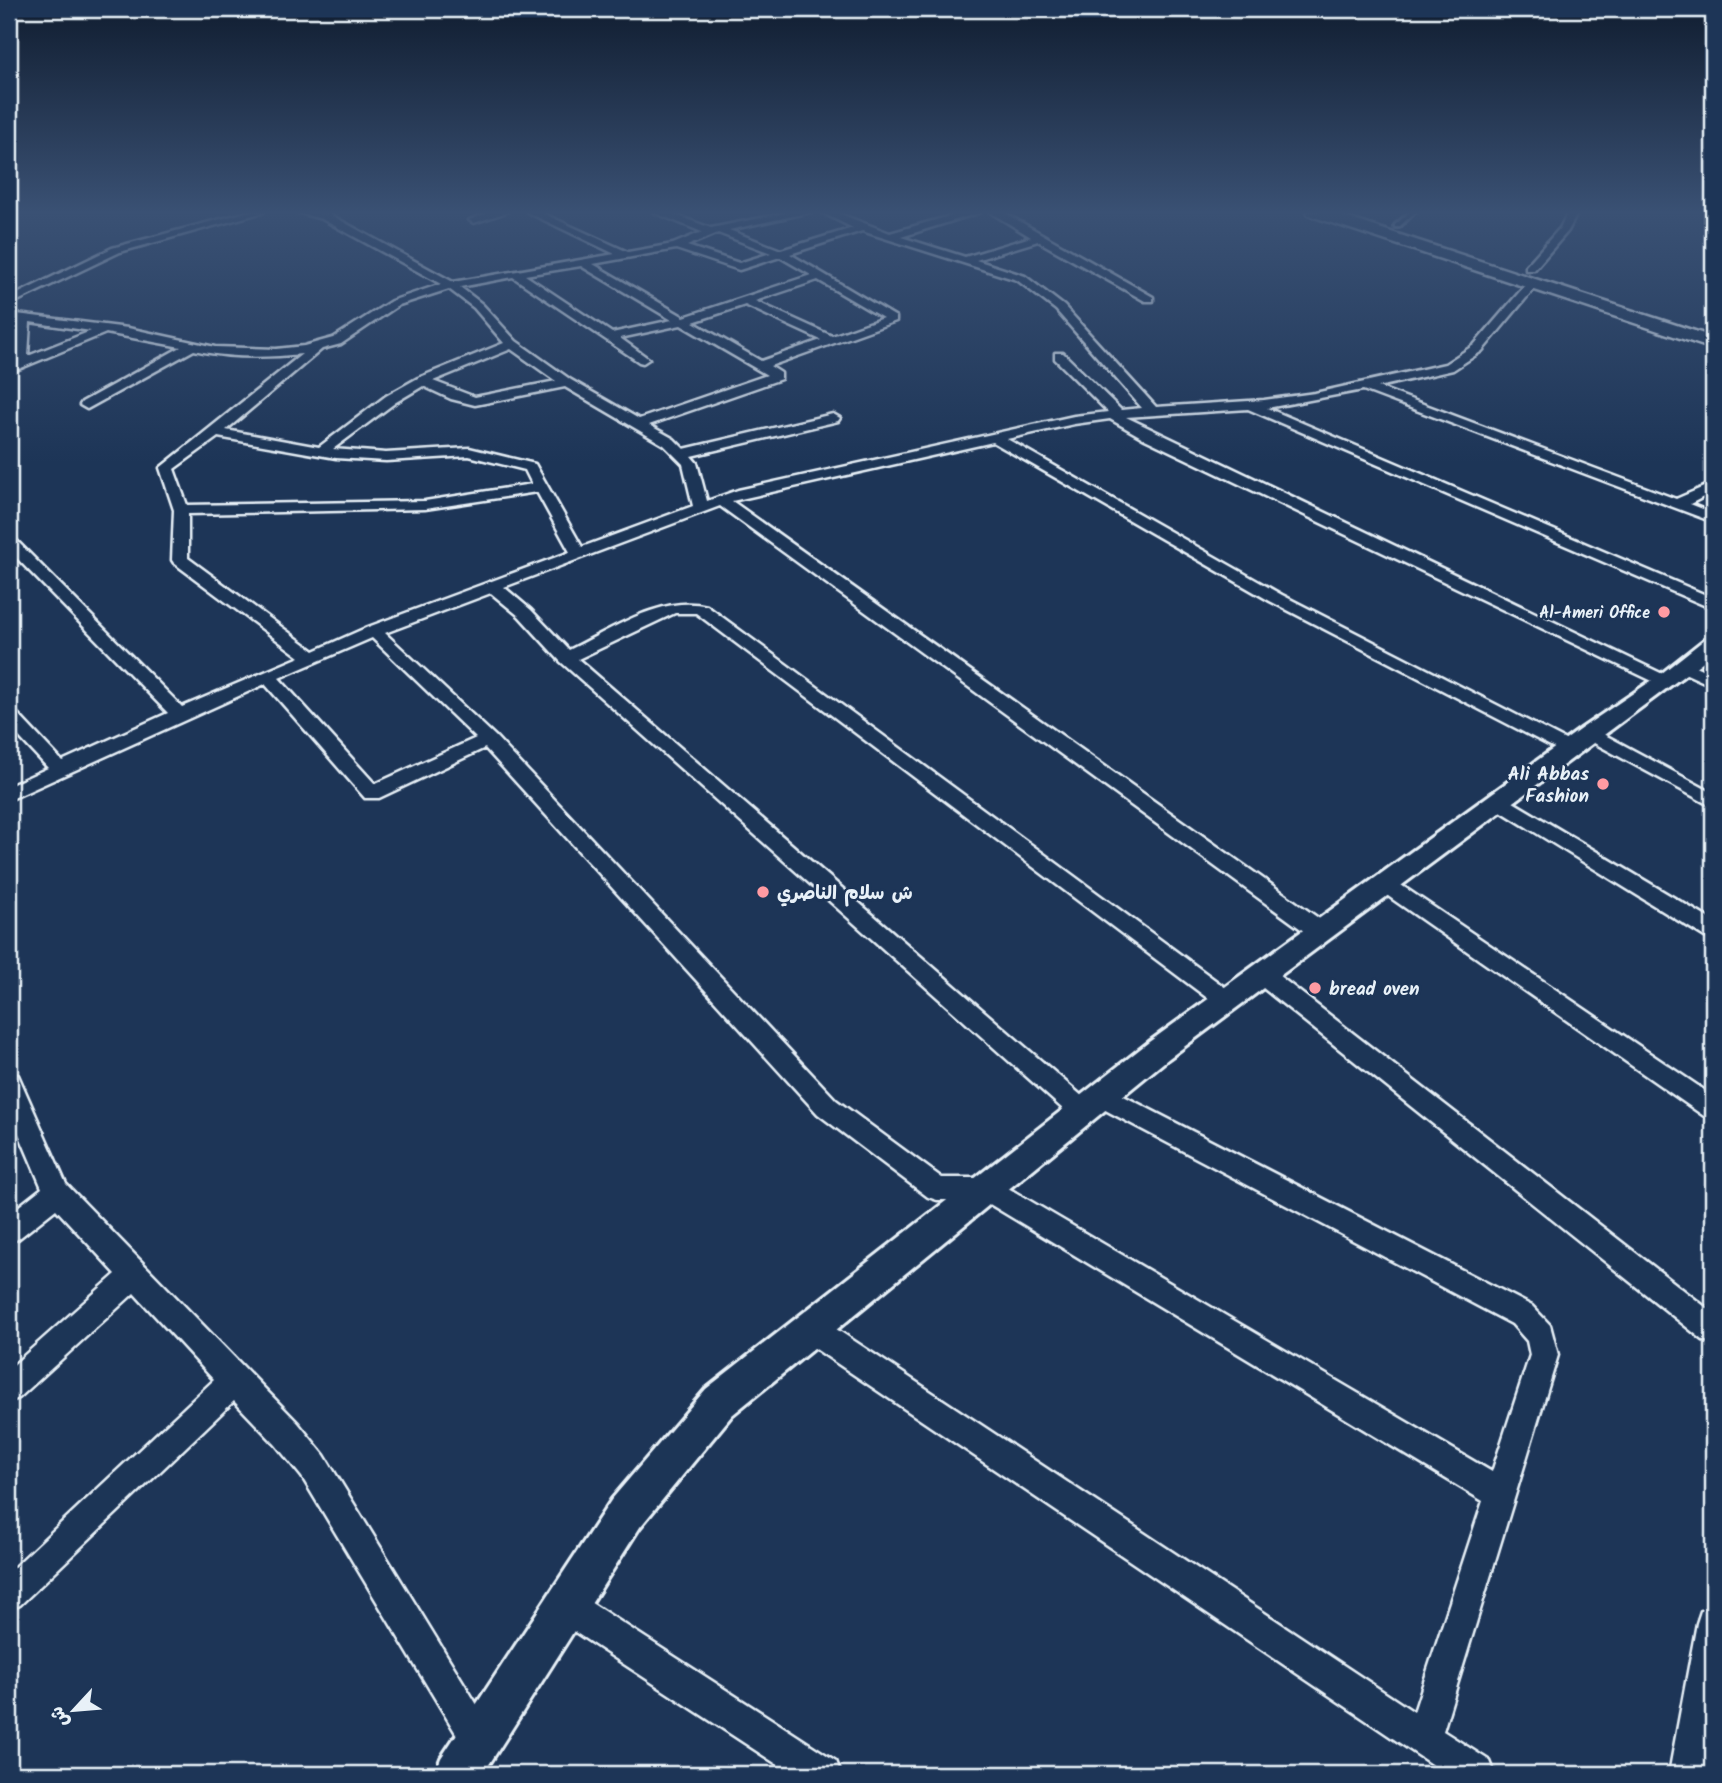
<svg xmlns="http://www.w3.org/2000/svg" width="1722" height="1783" viewBox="0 0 1722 1783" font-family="Kalam,'Playpen Sans Arabic',sans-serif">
  <rect width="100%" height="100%" fill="#1d3557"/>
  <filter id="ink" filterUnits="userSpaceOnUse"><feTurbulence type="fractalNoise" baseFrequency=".0143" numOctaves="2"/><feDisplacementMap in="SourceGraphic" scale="14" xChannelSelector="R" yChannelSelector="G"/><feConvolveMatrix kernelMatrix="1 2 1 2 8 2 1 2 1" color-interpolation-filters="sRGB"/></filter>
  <g filter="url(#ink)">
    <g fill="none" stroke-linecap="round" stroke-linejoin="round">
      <g stroke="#e8f1f8" stroke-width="6">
        <path id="service" d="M1410 212H1415L1399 227H1395V225Z"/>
      </g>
      <g stroke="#e8f1f8" stroke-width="5">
        <path id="minor" d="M247 212H264L120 252 9 305V298L112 248Z
          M296 212 329 214 453 282 615 254 527 212H540L628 252 673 244 702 232 653 212H668L711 228 790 212H811L729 230 781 250 853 228 821 212H835L890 233 964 212H981L901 237 965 257 1031 237 990 212H1003L1153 297V301H1145L1038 241 976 260 1025 276 1064 306 1156 407 1264 400 1315 393 1445 364 1474 345 1529 281 1533 280 1539 283 1537 285 1482 351 1453 370 1378 387 1676 499 1713 483V492L1690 504 1713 513V522L1363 390 1267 408 1713 598V609L1248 409 1126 417 1671 678 1674 682 1665 687 1145 439 1110 419 1074 424 1007 439 1282 595 1575 745 1577 749 1568 755 1270 601 993 442 732 501 1328 925 1331 931 1328 937 1320 939 1312 937 720 506 504 587 531 610 569 650C609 631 662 594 707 606L1234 994 1237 1000 1234 1006 1226 1009 1218 1006 696 613H675L578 659 1091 1104 1094 1111 1091 1118 1082 1121 1073 1118 561 662 519 616 491 593 385 633 495 736 836 1100 942 1178H987L996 1181 1492 1472 1530 1355 1527 1341 1512 1324 1092 1103 1089 1096 1092 1089 1101 1086 1110 1089 1532 1306 1550 1325 1558 1355 1443 1731 1490 1761 1495 1774H1446L801 1339 797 1329 801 1319 811 1315 821 1319 1414 1712 1483 1501 983 1200H937L928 1197 818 1114 485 748 379 798H365L265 684 9 800V786L48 768 9 726V709L15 711 62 761 168 713 9 550V536L14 538 182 707 300 657 174 563 172 560 174 510 160 468 302 354C266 358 229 358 194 350L87 409 80 405 82 402 181 347 106 333 9 373V365L16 362 18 324H9V313L128 328 215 347 276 349 304 346 333 338 391 301 441 284 322 219ZM862 231 1017 280 1056 310 1142 408 1121 410 1063 353H1055V359L1108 412 1074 416 738 490 707 501 697 463 691 456 838 421 840 418 833 414 684 449 674 439 649 425 781 379V373L770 366 896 321V317L790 254ZM718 233 771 253 739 263 687 246ZM676 249 739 270 780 257 811 275 684 317 593 264ZM581 266 672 320 612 333 525 275ZM513 277 639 362 643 363 649 359 620 338 681 325 767 375 639 419 571 380 516 341 482 304 460 287ZM818 280 883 318 832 336 755 301ZM449 289 474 308 504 343 418 378 386 396 319 447 226 430 322 349 341 344 399 305ZM745 305 821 340 761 361 693 322ZM30 322 91 331 28 356ZM511 349 556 381 475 397 433 381ZM423 386 451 399 475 405 565 387 664 445 683 464 693 506 582 547 535 464 469 448 386 453 333 449 396 402ZM218 437 336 458 386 461 469 456 525 470 532 484 425 501 187 505 174 469ZM537 492 570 552 368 627 314 651 188 558V514L425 509ZM372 638 476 738 375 784 279 678Z
          M490 212H507L474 223 469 220Z
          M1568 212H1578L1568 231 1534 270H1526V266L1560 228Z
          M1686 662 1713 674V686L1680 671 1677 667Z
          M1590 727 1713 793V807L1583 737 1581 733 1583 729Z
          M1498 793 1713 921V939L1705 937 1491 805 1488 800 1491 795Z
          M1385 877 1392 879 1713 1096V1119L1704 1116 1378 889 1375 884 1378 879Z
          M1261 965 1269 968 1713 1313V1343L1703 1340 1253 980 1250 974 1253 968Z
          M9 1072 18 1075 66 1184 298 1423 324 1455 490 1726 495 1738 490 1750 478 1755 466 1750 302 1477 276 1445 234 1401 20 1605 9 1610V1572L214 1380 134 1293 19 1398 9 1402V1369L116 1274 56 1209 18 1239 9 1242V1214L42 1188 9 1110Z
          M567 1591 579 1595 836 1761 841 1774H792L555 1619 551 1607 555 1595Z
          M1713 1607V1722L1705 1774H1669L1697 1623 1701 1611Z"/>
      </g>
      <g stroke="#e8f1f8" stroke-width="6">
        <path id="tertiary" d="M1713 638V654L1169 1058 732 1415 640 1527 483 1774H435L441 1758 612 1499 706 1389 1149 1042 1582 728 1657 677 1705 639Z"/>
      </g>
      <g stroke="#e8f1f8" stroke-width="5">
        <path id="primary" d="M1306 212H1330L1713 337V349L1308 215Z"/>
      </g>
      <use href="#service" fill="#1d3557" fill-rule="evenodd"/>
      <use href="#minor" fill="#1d3557" fill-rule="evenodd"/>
      <use href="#tertiary" fill="#1d3557" fill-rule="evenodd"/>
      <use href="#primary" fill="#1d3557" fill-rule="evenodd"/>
    </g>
  </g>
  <linearGradient id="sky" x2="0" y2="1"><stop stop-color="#101d30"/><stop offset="0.46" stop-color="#3a5174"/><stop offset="1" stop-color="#3a5174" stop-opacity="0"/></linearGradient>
  <rect width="1722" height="462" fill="url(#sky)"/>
  <g fill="#ff9aa2" stroke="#1d3557" stroke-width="2.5">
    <circle cx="1664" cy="612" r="7"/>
    <circle cx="1603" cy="784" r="7"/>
    <circle cx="763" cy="892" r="7"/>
    <circle cx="1315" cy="988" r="7"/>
  </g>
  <g text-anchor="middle" stroke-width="5" stroke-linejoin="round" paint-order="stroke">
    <g font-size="16" font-weight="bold" fill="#e8f1f8" stroke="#1d3557" text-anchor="end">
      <text x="1650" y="618">Al-Ameri Office</text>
    </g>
    <g font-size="19" font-weight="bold" fill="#e8f1f8" stroke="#1d3557" text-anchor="start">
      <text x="1589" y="780" text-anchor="end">Ali Abbas<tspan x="1589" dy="22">Fashion</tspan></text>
      <text x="777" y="899">ش سلام الناصري</text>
      <text x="1329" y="995">bread oven</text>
    </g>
  </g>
  <rect width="1722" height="1783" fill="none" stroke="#1d3557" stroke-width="35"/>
  <rect x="18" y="18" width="1687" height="1748" fill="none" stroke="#e8f1f8" stroke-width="2.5" filter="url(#ink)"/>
  <g transform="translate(74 1710) rotate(244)" stroke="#1d3557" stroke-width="5" paint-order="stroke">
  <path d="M0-5L12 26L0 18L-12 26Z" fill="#e8f1f8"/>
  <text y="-10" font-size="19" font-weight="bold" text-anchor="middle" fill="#e8f1f8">ش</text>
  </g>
</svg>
